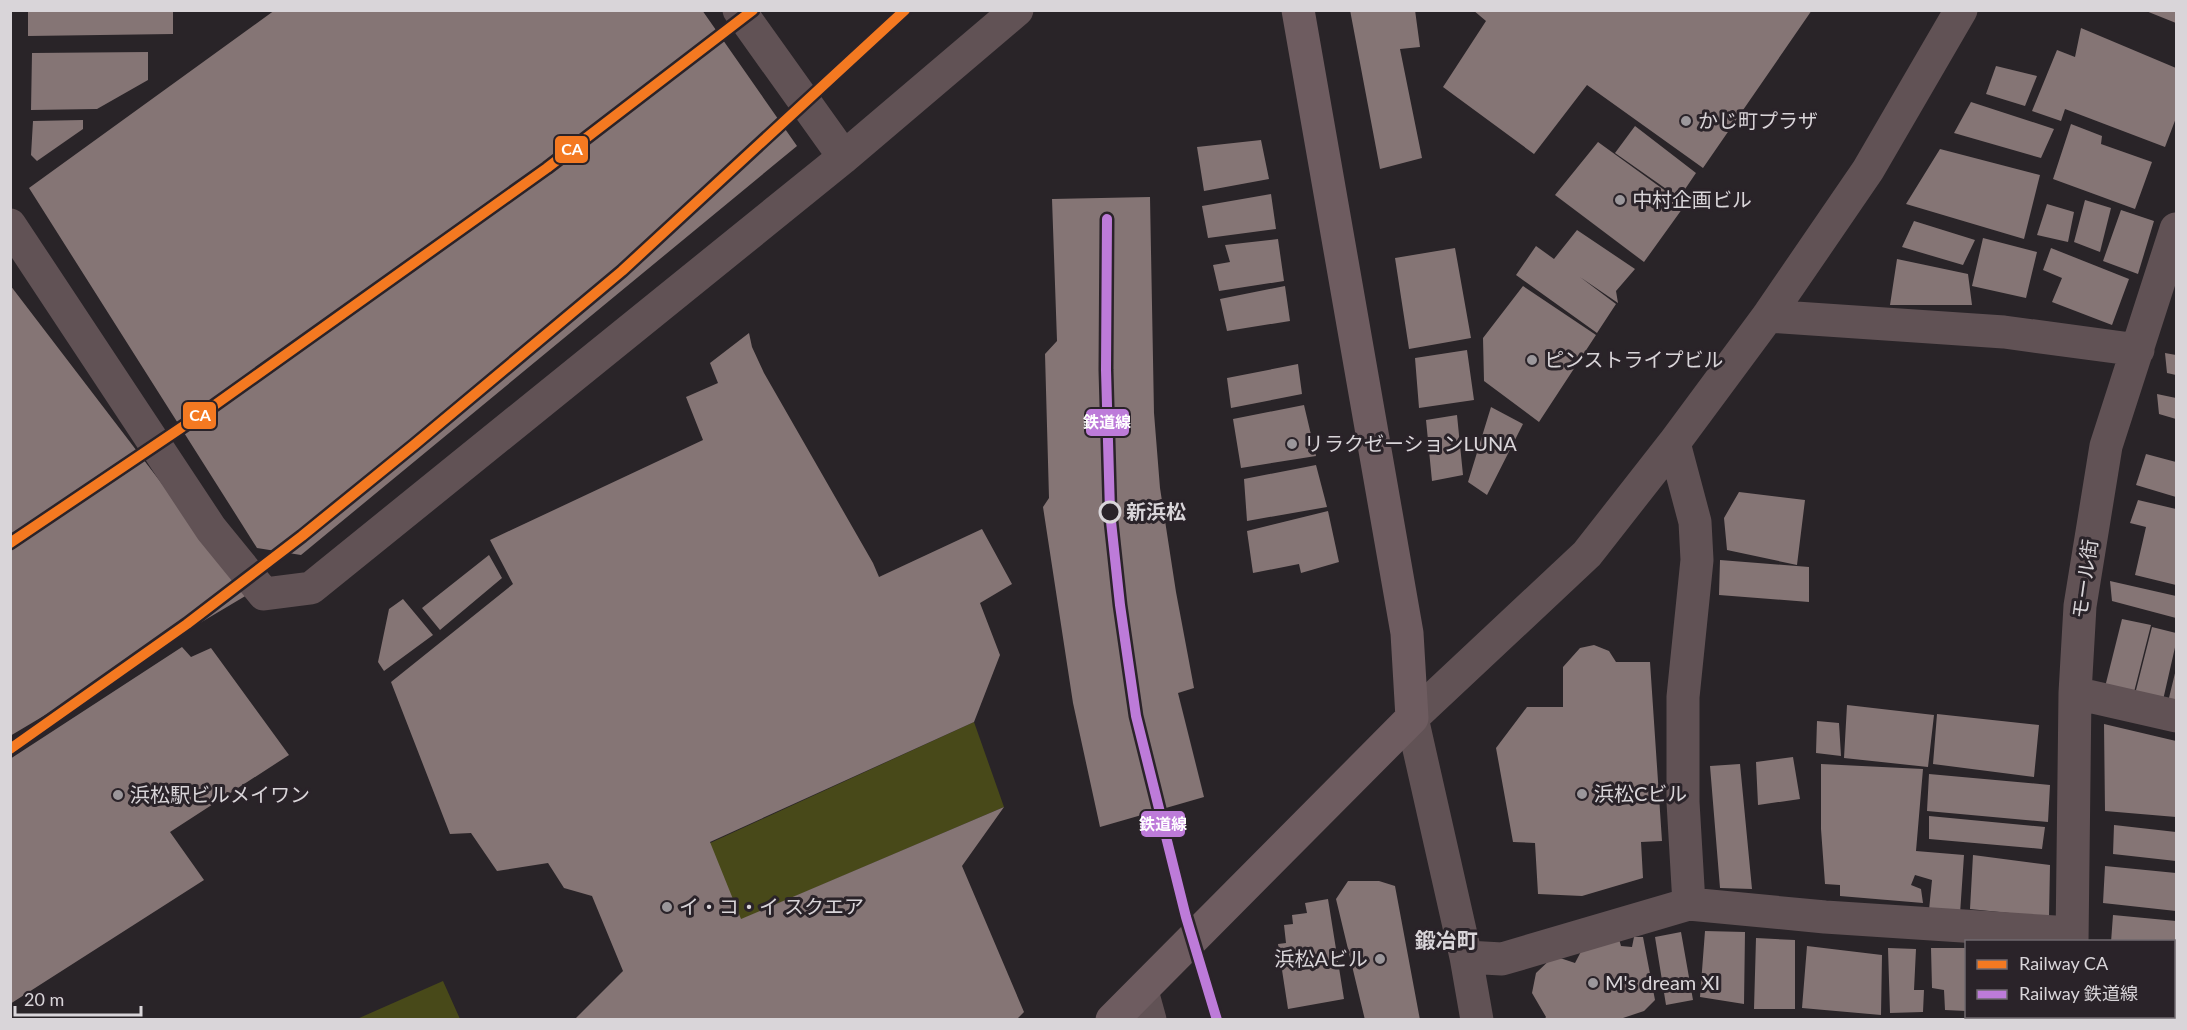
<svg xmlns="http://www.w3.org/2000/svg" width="2187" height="1030" viewBox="0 0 2187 1030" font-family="Lato,'Noto Sans JP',sans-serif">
  <rect width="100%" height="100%" fill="#292428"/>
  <path fill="#484919" d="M974 722 1004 807 700 937 671 861Z
    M443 981 460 1019H357Z"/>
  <path fill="#857575" d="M28 10H173V34L28 36Z
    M275 10H702L797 146 301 555 257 548 29 188Z
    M1350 10H1415L1420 47 1400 49 1422 158 1380 169Z
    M1473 10H1812L1703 168 1587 85 1534 154 1443 87 1486 21Z
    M2146 10H2176V23L2146 11Z
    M2081 28 2176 68V118L2165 147 2065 109 2061 121 2032 111 2057 50 2075 57Z
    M148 52V80L97 109 31 110 32 53Z
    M1996 66 2037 76 2025 106 1986 94Z
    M1971 102 2054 129 2041 158 1954 133Z
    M83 120V129L37 161 31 155 33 121Z
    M2071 124 2102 136 2101 144 2152 162 2135 209 2053 179Z
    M1635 126 1696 173 1679 198 1615 153Z
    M1261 140 1269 179 1204 191 1197 147Z
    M1598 142 1685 205 1644 262 1555 195Z
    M1940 149 2040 175 2024 239 1906 204Z
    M1271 194 1276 229 1208 238 1202 206Z
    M1150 197 1154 413 1160 488 1176 592 1194 688 1178 693 1204 797 1100 827 1073 703 1043 507 1049 498 1045 354 1057 341 1052 199Z
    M2085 200 2111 208 2100 252 2074 242Z
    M2047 204 2074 212 2068 242 2037 235Z
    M2121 210 2154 221 2138 274 2103 261Z
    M1914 221 1975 240 1963 265 1902 247Z
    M1577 230 1635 269 1616 291 1618 303 1580 277 1616 304 1597 333 1516 275 1536 246 1554 259Z
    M1983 238 2037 252 2026 298 1972 286Z
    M1278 239 1284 281 1219 291 1213 265 1230 262 1225 245Z
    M1455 248 1471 338 1409 349 1395 258Z
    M2051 248 2129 279 2112 325 2052 302 2062 278 2043 270Z
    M1897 259 1968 274 1972 305H1890Z
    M10 285 247 595 10 736Z
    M1285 286 1290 321 1227 331 1220 299Z
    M1523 286 1596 335 1539 422 1484 381 1483 338Z
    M749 333 752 347 764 373 873 563 879 577 982 529 1012 584 980 603 1000 655 974 722 710 842 741 919 1004 807 962 866 1024 1012 1016 1020H574L623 971 592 896 564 888 548 863 497 871 471 833 450 834 391 682 513 584 490 540 703 440 686 397 718 383 710 363Z
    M1467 350 1474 400 1419 408 1415 358Z
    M2165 353 2176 355V375L2167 373Z
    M1298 364 1302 394 1231 408 1227 378Z
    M2157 394 2176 398V419L2159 414Z
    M1304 405 1316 456 1241 468 1233 419Z
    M1491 407 1523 424 1487 495 1468 482Z
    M1457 415 1463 475 1432 481 1426 420Z
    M2146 454 2176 462V497L2136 485Z
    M1316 465 1327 507 1247 521 1244 479Z
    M1739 492 1805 500 1797 565 1727 550 1724 518Z
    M2138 500 2176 509V585L2135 575 2146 527 2130 523Z
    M1328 511 1339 562 1301 573 1299 564 1253 573 1247 531Z
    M489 555 502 578 440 630 422 608Z
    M1720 560 1809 567V602L1719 595Z
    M2110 581 2176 596V618L2112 601Z
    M403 599 433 635 384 671 378 662 389 609Z
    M2122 619 2151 625 2134 692 2105 687Z
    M2152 627 2176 633V643L2163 700 2135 694Z
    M1594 645 1609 651 1616 662H1650L1662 841 1641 842 1643 878 1582 896 1538 894 1535 843 1513 842 1496 748 1527 707H1563V667L1580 648Z
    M182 647 191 657 211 648 289 755 170 832 204 880 10 1004V759Z
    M2176 669V704L2168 702Z
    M1847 705 1934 715 1928 767 1844 758Z
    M1937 714 2039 725 2034 777 1933 764Z
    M1817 721 1839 723 1841 756 1816 753Z
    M2104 724 2176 741V817L2105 811Z
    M1793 757 1800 799 1758 805 1756 762Z
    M1740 764 1752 889 1720 888 1710 766Z
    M1821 764 1923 769 1916 851 1964 855 1960 914 1929 910 1932 880 1915 875 1911 885 1921 889 1923 903 1840 896V885L1825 884 1821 829Z
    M1929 774 2050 785 2048 822 1927 811Z
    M1929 816 2045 827 2042 849 1929 839Z
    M2114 825 2176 832V861L2113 854Z
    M1973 855 2050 865 2049 917 1970 909Z
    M2105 866 2176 873V911L2103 903Z
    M1348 881H1379L1395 886 1420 1020H1365L1336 899Z
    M1328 899 1344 999 1288 1009 1278 944 1286 943 1284 925 1293 924 1292 915 1307 913 1305 903Z
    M2113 915 2176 921V958L2174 957V942H2111Z
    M1705 931 1745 932 1744 1004 1700 997Z
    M1681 932 1693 1000 1666 1005 1655 937Z
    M1634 937H1643L1655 1000 1644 1011 1617 1020H1544L1546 1017 1532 993 1536 973 1554 956 1575 963 1586 942 1619 939 1621 946 1632 947Z
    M1756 938 1795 940V1009H1754Z
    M1807 946 1882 955 1881 1015 1802 1008Z
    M1888 948 1916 949 1914 990H1924L1923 1012 1890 1013Z
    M1931 948H1966V1011L1945 1010 1944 990 1932 988Z
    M2174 970H2176V1006H2174Z
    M2120 1016H2176V1020H2120Z"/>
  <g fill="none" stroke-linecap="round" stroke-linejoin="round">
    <path stroke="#615255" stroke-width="33" d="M739 10 844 157
      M10 225 211 529 264 594 311 588 844 157 1017 10
      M1768 316 2004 332 2138 350
      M1674 443 1695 522 1697 560 1683 697V802L1689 904
      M2075 693 2176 716
      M2072 942 2075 693 2080 606 2106 446 2176 229
      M1466 957 1502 959 1689 904 1825 917 2071 933
      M1142 991 1150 1020
      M2081 1016 2082 1020
      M1477 1020 1466 957 1412 718 1587 554 1674 443 1768 316 1868 170 1961 10"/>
    <path stroke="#6e5c60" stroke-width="33" d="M1112 1020 1412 718 1407 633 1298 10"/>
    <g stroke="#2a2329" stroke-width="15">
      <path id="rail-1" d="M10 543 212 407 547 168 753 10
        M10 749 187 624 302 536 414 445 622 271 905 10"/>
    </g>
    <g stroke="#2a2329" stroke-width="15">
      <path id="rail-2" d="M1107 219 1106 370 1110 512 1120 605 1136 716 1186 917 1217 1020"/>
    </g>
    <use href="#rail-1" stroke="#f47921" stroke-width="10"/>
    <use href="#rail-2" stroke="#bd7bd9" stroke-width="10"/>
  </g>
  <g fill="#9b979b" stroke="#2a2329" stroke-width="2">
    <circle cx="1686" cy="121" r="6"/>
    <circle cx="1620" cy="200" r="6"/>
    <circle cx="1532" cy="360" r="6"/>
    <circle cx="1292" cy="444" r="6"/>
    <circle cx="1582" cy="794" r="6"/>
    <circle cx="118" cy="795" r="6"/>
    <circle cx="667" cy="907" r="6"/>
    <circle cx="1380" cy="959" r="6"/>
    <circle cx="1593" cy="983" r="6"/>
  </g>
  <circle fill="#2a2329" stroke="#d9d5d9" stroke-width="3" cx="1110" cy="512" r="10"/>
  <g text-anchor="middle" stroke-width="6" stroke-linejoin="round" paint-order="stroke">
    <g font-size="20" fill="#d9d5d9" stroke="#2a2329" text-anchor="start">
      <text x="1698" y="128">かじ町プラザ</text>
      <text x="1632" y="207">中村企画ビル</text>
      <text x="1544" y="367">ピンストライプビル</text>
      <text x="1304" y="451">リラクゼーションLUNA</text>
      <text x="1594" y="801">浜松Cビル</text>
      <text x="130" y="802">浜松駅ビルメイワン</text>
      <text x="679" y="914">イ・コ・イ スクエア</text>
      <text x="1368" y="966" text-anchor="end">浜松Aビル</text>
      <text x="1605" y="990">M's dream XI</text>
    </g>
    <g font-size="20" font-weight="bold" fill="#d9d5d9" stroke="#2a2329" text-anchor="start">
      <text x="1126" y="519">新浜松</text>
    </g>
    <g font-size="20" fill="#d9d5d9" stroke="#2a2329">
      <text transform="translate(2085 579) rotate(-82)" y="7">モール街</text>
    </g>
    <g font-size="21" font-weight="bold" fill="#d9d5d9" stroke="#2a2329">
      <text x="1446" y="948">鍛冶町</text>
    </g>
  </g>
  <g stroke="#2a2329" stroke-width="2">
    <rect x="554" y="135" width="35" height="29" rx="6" fill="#f47921"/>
    <rect x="182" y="401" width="35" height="29" rx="6" fill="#f47921"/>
    <rect x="1085" y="408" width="45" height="29" rx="6" fill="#bd7bd9"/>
    <rect x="1140" y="810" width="46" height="28" rx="6" fill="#bd7bd9"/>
  </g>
  <g font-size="16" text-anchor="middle" font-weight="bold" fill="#fff">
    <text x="572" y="155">CA</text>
    <text x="200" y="421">CA</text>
    <text x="1107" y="428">鉄道線</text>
    <text x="1163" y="830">鉄道線</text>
  </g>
  <rect width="2187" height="1030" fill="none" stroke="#d9d5d9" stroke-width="24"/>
  <rect x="1965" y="940" width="210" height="78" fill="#2a2329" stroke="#706a6f" stroke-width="1.5"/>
  <rect x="1977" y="960" width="30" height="9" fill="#f47921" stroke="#706a6f" stroke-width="1.5"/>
  <text x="2019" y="970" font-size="18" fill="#d9d5d9">Railway CA</text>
  <rect x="1977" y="990" width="30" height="9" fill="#bd7bd9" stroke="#706a6f" stroke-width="1.5"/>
  <text x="2019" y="1000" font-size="18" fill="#d9d5d9">Railway 鉄道線</text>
  <path d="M15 1006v9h126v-9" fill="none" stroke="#d9d5d9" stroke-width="3"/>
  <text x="24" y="1006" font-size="18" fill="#d9d5d9" stroke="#2a2329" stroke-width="4.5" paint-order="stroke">20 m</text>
</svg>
